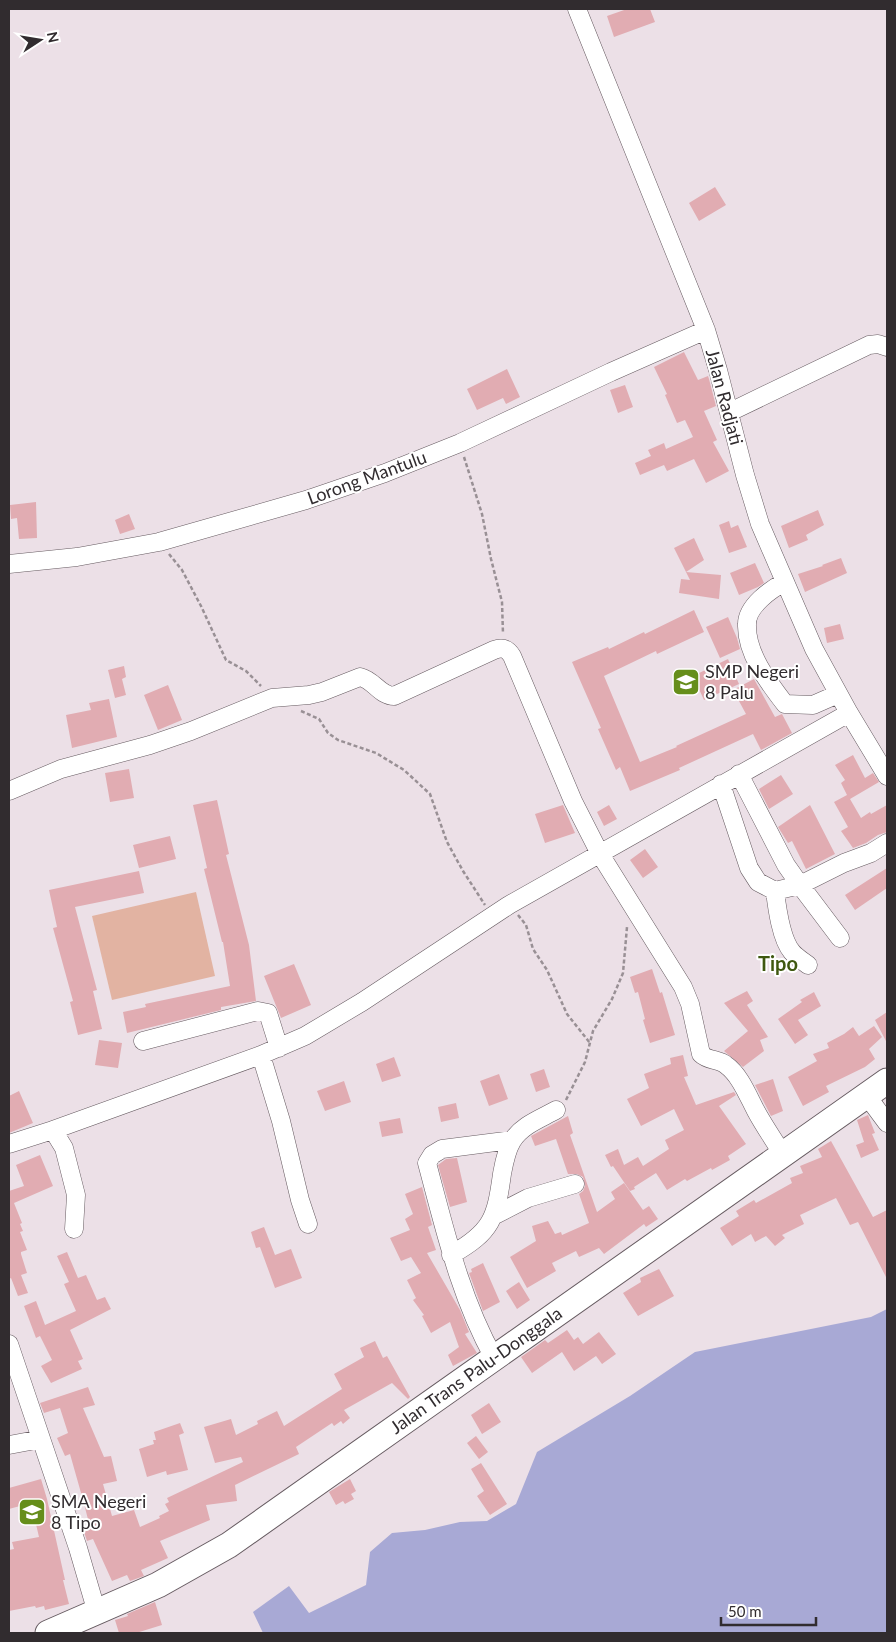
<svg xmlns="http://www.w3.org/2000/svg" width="896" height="1642" viewBox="0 0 896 1642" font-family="Lato,sans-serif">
  <rect width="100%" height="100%" fill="#ece0e7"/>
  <path fill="#e2b3a2" d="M196 892 215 976 112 1000 92 916Z"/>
  <path fill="#a8a9d5" d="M887 1309V1633H263L253 1612 289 1586 309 1613 366 1585 370 1552 392 1533 425 1530 460 1522 487 1521 516 1504 537 1452 630 1396 695 1352 871 1317Z"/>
  <path fill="#e1acb2" d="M627 9H650L655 22 614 37 607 16Z
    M715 187 726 205 699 221 689 203Z
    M684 352 698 380 708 376 709 379 716 406 704 411 717 440 713 442 729 471 706 483 694 459 667 471 664 465 640 475 635 463 651 456 648 450 664 443 666 449 693 437 685 420 677 423 665 395 667 394 654 367Z
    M507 369 520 397 506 404 503 398 477 410 467 389Z
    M625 385 633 407 618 413 610 390Z
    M36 502 37 538 19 539 17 518 11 519 10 505Z
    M818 510 824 525 806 535 808 540 789 548 781 526Z
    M129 514 135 529 120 534 115 520Z
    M729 521 731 528 738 525 747 547 729 553 719 525Z
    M694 538 704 560 686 572 674 548Z
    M841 558 847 573 805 592 798 574 823 566 822 565Z
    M755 563 764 583 758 587 739 595 730 573Z
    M686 572 721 575 719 599 679 593 681 579 690 580Z
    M694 610 704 632 657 654 656 651 604 676 640 762 677 747 676 746 746 714 733 690 754 679 775 717 782 714 792 733 761 750 753 734 679 768 680 770 630 791 620 767 616 770 598 729 601 728 572 662 608 647 609 649 644 632 645 634Z
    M728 617 737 638 740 649 720 658 706 627Z
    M840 624 844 639 827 643 824 628Z
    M728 659 739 684 704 700 693 676Z
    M124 666 126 677 122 679 126 695 115 698 108 670Z
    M168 685 182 720 158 730 144 695Z
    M109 699 117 737 72 748 66 715 91 710 89 703Z
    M853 755 865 778 873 773 879 782 850 799 861 818 870 812 871 814 887 805V832L878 835 866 843 853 848 841 831 848 827 834 802 847 795 841 783 845 780 835 765Z
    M129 769 134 798 110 802 105 773Z
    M781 775 793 794 769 809 759 789Z
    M217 800 229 854 226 855 249 945 256 1001 221 1007V1010L127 1033 123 1012 146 1007 145 1004 230 986 223 942H222L204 869 207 868 193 805Z
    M563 805 575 833 545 843 535 814Z
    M609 805 617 819 604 826 597 812Z
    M810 805 835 854 806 869 792 841 788 843 778 827Z
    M170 836 176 859 139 868 133 845Z
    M645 849 658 867 643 878 630 860Z
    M887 868V888L855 910 845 895Z
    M139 871 144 893 75 907 97 990 93 991 102 1029 78 1035 70 1002 73 1001 53 928 57 927 49 890Z
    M294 964 311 1005 281 1018 264 976Z
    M652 969 660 993 662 992 675 1035 650 1043 643 1020 645 1019 638 992 635 993 630 977Z
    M747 991 753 1001 747 1005 768 1037 760 1040 764 1051 743 1067 724 1051 748 1031 724 1003Z
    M814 992 821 1006 798 1020 808 1035 795 1044 778 1019 802 1002 800 1000Z
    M887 1012V1043L875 1020Z
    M874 1026 882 1037 869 1049 875 1059 865 1067 826 1086 829 1092 803 1106 788 1077 817 1061 813 1054 829 1048 827 1043 844 1034 853 1027 859 1036Z
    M99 1040 122 1043 118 1068 95 1065Z
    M683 1055 688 1076 684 1077 696 1105 734 1092 736 1095 719 1106 746 1144 728 1156 730 1160 712 1170 711 1168 687 1181 685 1179 667 1190 656 1173 634 1187 635 1189 630 1191 613 1166 611 1167 605 1155 618 1149 624 1165 638 1157 643 1166 669 1149 665 1140 684 1130 674 1109 641 1126 627 1099 649 1088 644 1074 671 1064 670 1058Z
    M394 1057 401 1076 382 1082 376 1064Z
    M544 1069 550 1087 536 1092 530 1074Z
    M499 1074 508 1099 489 1106 480 1081Z
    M773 1079 783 1111 771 1116 755 1085Z
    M344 1081 351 1102 325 1111 317 1091Z
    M19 1091 33 1123 9 1133V1096Z
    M456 1103 459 1118 441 1122 438 1107Z
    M868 1115 875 1133 872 1134 879 1150 861 1158 856 1145 864 1142 857 1120Z
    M568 1116 573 1133 570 1135 597 1212 615 1199 611 1192 624 1183 643 1210 649 1206 658 1219 646 1227 644 1224 604 1254 599 1248 579 1257 576 1251 552 1263 556 1271 527 1288 510 1257 536 1241 532 1226 548 1221 555 1234 561 1232 562 1235 589 1223 579 1194 583 1191 585 1186 583 1177 577 1174H568L556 1139 535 1146 531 1136Z
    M400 1118 403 1133 382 1137 379 1122Z
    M831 1141 873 1217 887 1210V1279L858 1222 850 1225 836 1198 800 1215 804 1224 782 1235 785 1238 775 1246 766 1236 755 1242 751 1234 732 1246 720 1228 739 1216 736 1211 754 1200 756 1203 792 1183 790 1178 803 1173 800 1166 822 1157 818 1149Z
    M40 1155 53 1186 14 1203 22 1223 20 1224 23 1231 20 1232 27 1250 21 1252V1254L27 1273 21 1275 28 1293 18 1296 11 1278 9 1279V1191L24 1186 16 1165Z
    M457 1158 467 1202 450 1207 438 1165 446 1159Z
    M422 1187 432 1225 428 1227 436 1250 427 1253 460 1310 469 1332 465 1334 477 1353 453 1366 448 1355 459 1347 450 1322 431 1333 422 1316 424 1315 413 1300 416 1298 407 1280 421 1273 411 1257 401 1261 390 1238 410 1230 405 1219 413 1214 405 1194Z
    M264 1227 275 1255 291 1249 302 1278 275 1288 260 1247 256 1248 251 1232Z
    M67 1252 78 1278 86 1275 97 1300 105 1297 111 1309 70 1330 83 1359 78 1361 82 1369 51 1383 41 1366 52 1360 40 1336 36 1338 24 1306 36 1301 45 1325 76 1311 64 1284 69 1282 57 1256Z
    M483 1263 500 1302 483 1311 469 1273 472 1272 471 1269Z
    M659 1269 674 1296 638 1316 623 1293 641 1282 640 1278Z
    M519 1282 530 1300 517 1309 506 1291Z
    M567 1330 574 1340 578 1337 583 1344 599 1332 616 1354 602 1364 596 1356 574 1371 562 1352 532 1373 521 1357 545 1340 548 1343Z
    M375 1341 383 1358 387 1356 410 1397 408 1399 392 1383 344 1410 350 1418 343 1424 341 1421 334 1426 332 1423 296 1447 299 1454 235 1485 237 1501 206 1505 210 1520 160 1541 168 1558 141 1570 144 1576 130 1581 127 1575 112 1581 93 1539 87 1541 83 1529 90 1527 83 1500 70 1454 65 1456 57 1438 68 1433 60 1408 44 1413 40 1403 88 1387 95 1405 83 1408 104 1457 111 1456 117 1481 103 1484 112 1516 134 1510 140 1527 160 1518 159 1516 169 1511 165 1504 169 1502 167 1498 243 1462 241 1457 215 1463 204 1427 231 1419 236 1435 258 1424 257 1421 277 1411 284 1426 342 1389 334 1374 364 1357 360 1348Z
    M489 1403 501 1422 482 1434 471 1415Z
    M180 1423 184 1433 179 1435 188 1470 167 1475 166 1471 147 1477 139 1449 154 1444 153 1440H156L154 1432Z
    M476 1436 488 1452 479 1459 467 1443Z
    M481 1463 507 1504 490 1515 477 1496 484 1491 471 1469Z
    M41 1479 47 1499 65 1580H63L69 1604 45 1610 44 1606 36 1608 35 1606 9 1611V1550L14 1549 12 1542 39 1537 31 1503 9 1509V1488Z
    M350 1479 356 1491 351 1494 354 1499 345 1504 343 1501 336 1505 329 1492Z
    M155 1602 162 1625 136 1633H119L115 1620 128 1616 127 1614Z"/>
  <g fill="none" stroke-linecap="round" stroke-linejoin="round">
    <g stroke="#665b61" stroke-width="19">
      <path id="minor" d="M577 9 706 330 718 370 745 475 760 524 814 649 849 713 887 776
        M730 412 869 345 878 344 887 347
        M9 564 77 557 159 542 306 500 385 473 460 443 611 372 706 330
        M785 582C771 589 747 606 747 624 746 653 768 682 785 704L813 705 838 694
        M739 774 786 865 800 885 844 863 871 853 887 843
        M721 784 749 868 758 882 775 891 800 885 840 938
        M9 791 61 769 150 745 191 731 272 698 309 695 322 692 360 677C374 680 380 696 394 696L494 650C502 647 507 648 512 656L573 801 600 854 683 987 690 1004 701 1054C708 1061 719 1059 726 1065 740 1075 748 1096 756 1111 764 1126 774 1140 783 1155
        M775 891C777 908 781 939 792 952 796 957 803 961 808 965
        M143 1041 258 1011 268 1013 279 1048
        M261 1055 281 1121 300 1200 308 1224
        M867 1096 887 1123
        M53 1130 64 1148 76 1195 74 1229
        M9 1144 53 1130 261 1055 305 1036 362 1002 509 905 849 713
        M495 1215 528 1198 575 1184
        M451 1255C492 1232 496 1218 502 1174 504 1163 506 1151 512 1141 522 1125 540 1119 556 1110
        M9 1344 78 1548 97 1613
        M494 1358C460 1297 445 1230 427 1163L432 1155 442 1149 512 1140
        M9 1445 41 1439"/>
    </g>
    <g stroke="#665b61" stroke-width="27">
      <g id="highway">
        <path id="s1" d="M48 1633 158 1585 229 1545 887 1081"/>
      </g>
    </g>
    <path stroke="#999095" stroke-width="2.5" stroke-dasharray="4 2.5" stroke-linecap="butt" d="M464 457 482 514 491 559 502 602 503 634
      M169 554 182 570 201 606 226 660 246 671 261 686
      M301 711 319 719 328 733 338 740 376 753 404 770 430 794 447 842 463 871 485 905
      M518 915 526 925 533 949 547 970 567 1014 590 1043
      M566 1100 585 1062 593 1031 612 999 623 973 627 927"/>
    <use href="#minor" stroke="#fff" stroke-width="18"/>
    <use href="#highway" stroke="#fff" stroke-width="25"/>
  </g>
  <defs>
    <g id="school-square" transform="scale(1.4375)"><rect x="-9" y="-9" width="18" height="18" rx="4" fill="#668e1b" stroke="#fff"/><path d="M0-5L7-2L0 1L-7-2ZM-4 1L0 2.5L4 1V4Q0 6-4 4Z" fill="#fff"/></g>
  </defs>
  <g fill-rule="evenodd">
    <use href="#school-square" x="686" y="682"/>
    <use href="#school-square" x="32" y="1512"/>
  </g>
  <g text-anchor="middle" stroke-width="4" stroke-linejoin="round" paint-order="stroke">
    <g font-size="18" fill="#312c2f" stroke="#fff">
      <text transform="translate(724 397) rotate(75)" y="6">Jalan Radjati</text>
      <text transform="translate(367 478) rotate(-20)" y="6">Lorong Mantulu</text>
      <text dy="6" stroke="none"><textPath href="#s1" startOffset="504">Jalan Trans Palu-Donggala</textPath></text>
    </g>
    <g font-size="18" fill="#312c2f" stroke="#fff" text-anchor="start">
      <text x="705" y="678">SMP Negeri<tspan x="705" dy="21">8 Palu</tspan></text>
      <text x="51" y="1508">SMA Negeri<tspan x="51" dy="21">8 Tipo</tspan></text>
    </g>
    <g font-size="20" font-weight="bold" fill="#3f5810" stroke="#fff">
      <text x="778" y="971">Tipo</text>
    </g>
  </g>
  <rect width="896" height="1642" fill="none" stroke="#312c2f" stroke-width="20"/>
  <g transform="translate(40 40) rotate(78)" stroke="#ffffff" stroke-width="4" paint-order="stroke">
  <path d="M0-4L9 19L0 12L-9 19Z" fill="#312c2f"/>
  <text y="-8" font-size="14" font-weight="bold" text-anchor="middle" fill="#312c2f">N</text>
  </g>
  <path d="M721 1617v8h95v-8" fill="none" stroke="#312c2f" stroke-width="2.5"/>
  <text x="728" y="1617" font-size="15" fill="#312c2f" stroke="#ffffff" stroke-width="4" paint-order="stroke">50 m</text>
</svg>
